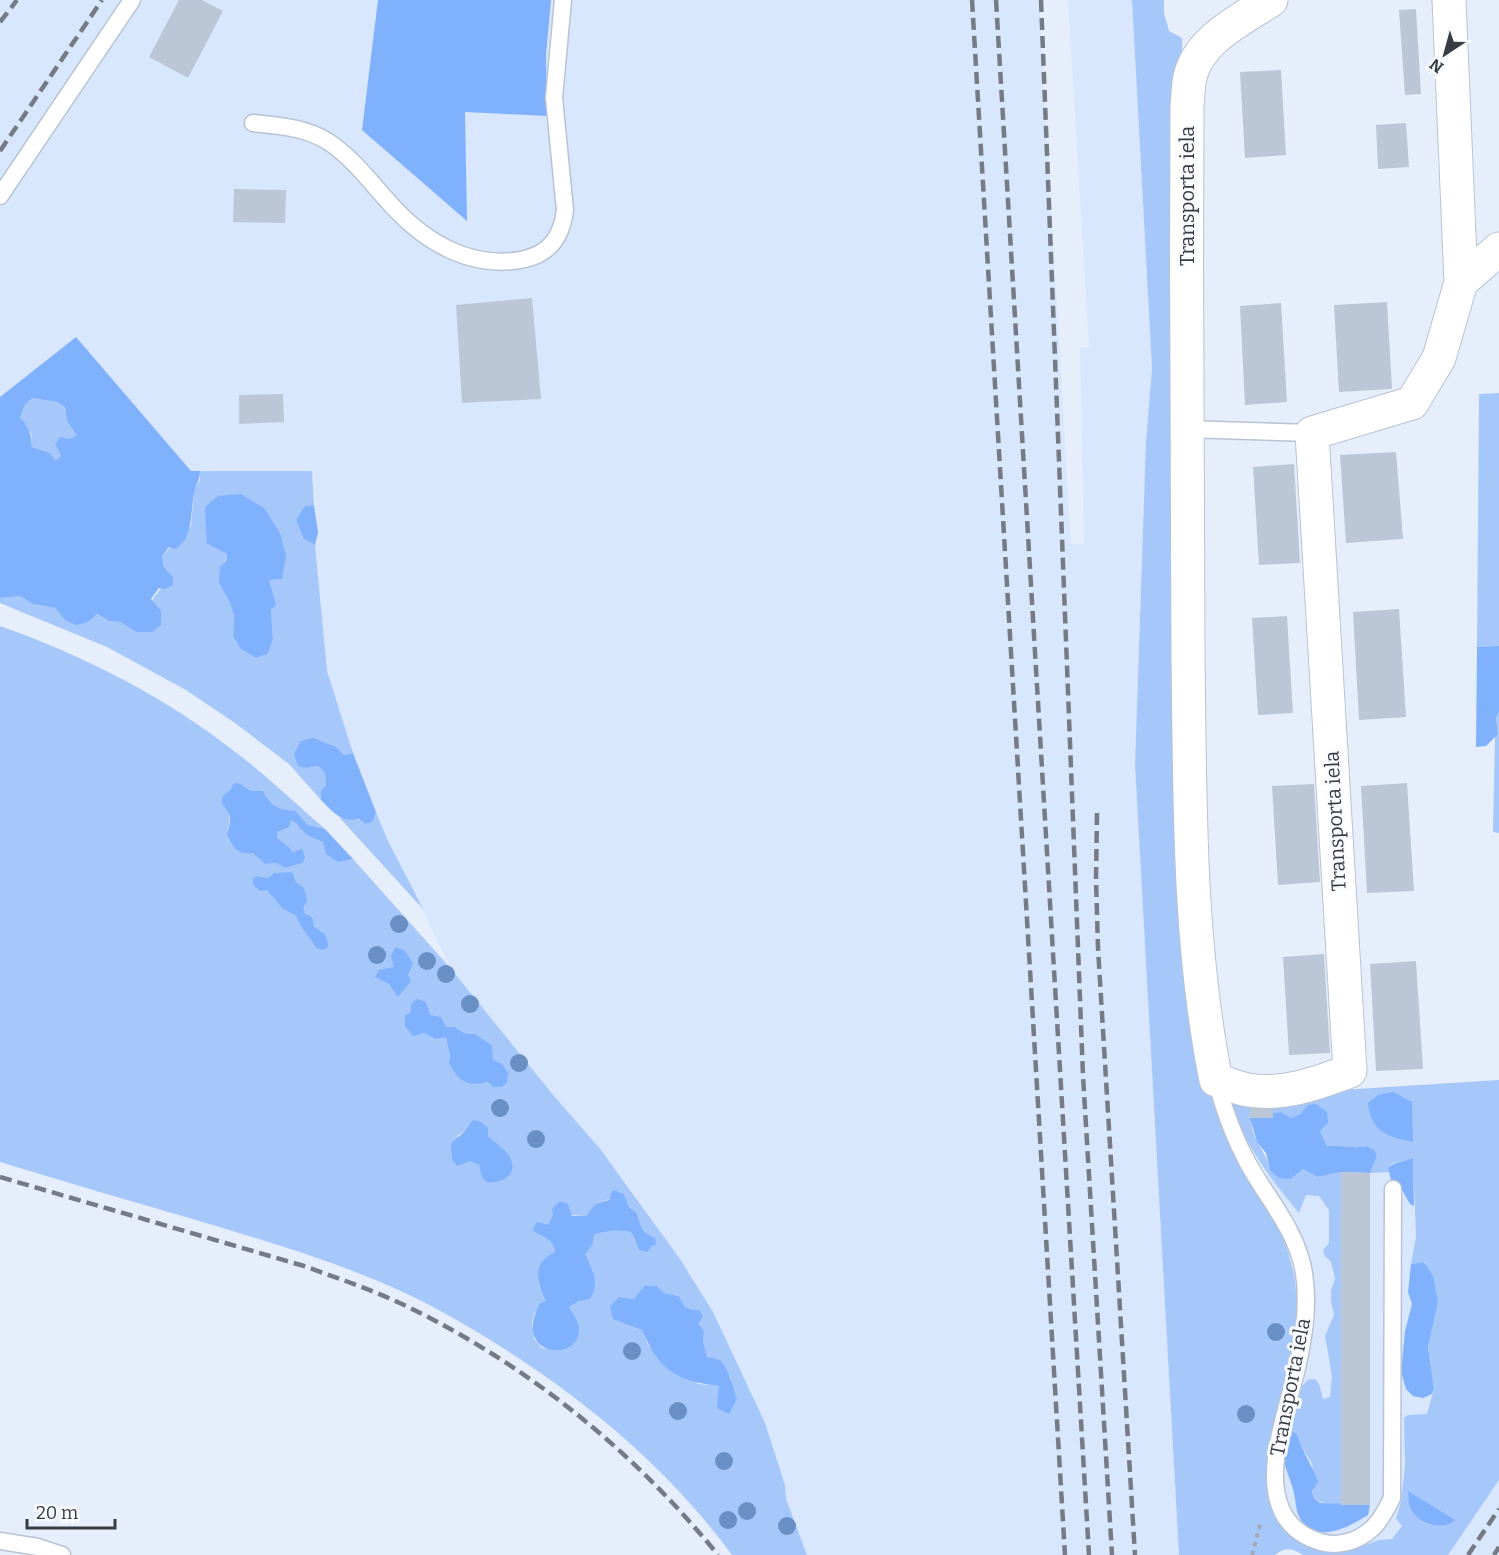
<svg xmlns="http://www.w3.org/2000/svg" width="1499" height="1555" viewBox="0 0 1499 1555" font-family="Bitter,serif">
  <rect width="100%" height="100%" fill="#e6eefc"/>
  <path fill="#d8e7fe" d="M0 0H1039L1071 544 1084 545 1080 348 1089 347 1068 0H1132L1152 368 1146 442 1135 765 1179 1555H807L786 1499 785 1485 765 1423 713 1312 680 1259 629 1187 601 1150 554 1096 452 970 388 841 353 753 327 671 315 545 318 532 312 472 191 471 76 337 0 397Z
    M1341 1172H1389L1391 1180 1402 1190 1410 1204 1414 1206 1416 1237 1408 1292 1412 1304 1405 1331 1423 1398 1432 1394 1427 1415H1408L1401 1501 1396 1519 1402 1526 1392 1539 1379 1540 1351 1550 1335 1552 1317 1550 1301 1542 1288 1530 1270 1497 1267 1471 1270 1447 1292 1355 1297 1299 1294 1274 1286 1245 1247 1176Z
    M1499 1480V1555H1448Z"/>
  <path fill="#a5c7fa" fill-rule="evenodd" d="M1132 0H1164V13L1169 31 1182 38 1201 1044 1272 1215 1286 1245 1294 1274 1297 1299 1296 1326 1292 1355 1270 1447 1267 1471 1270 1497 1288 1530 1301 1542 1317 1550 1335 1552 1351 1550 1379 1540 1392 1539 1402 1526 1396 1519 1401 1501 1405 1465 1404 1418 1408 1415 1427 1414 1434 1388 1428 1347 1438 1303 1425 1262 1411 1264 1416 1237 1413 1159 1393 1163 1388 1168 1389 1172 1370 1173 1377 1157 1367 1146C1354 1149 1342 1145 1327 1146L1308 1105 1300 1114 1291 1118 1281 1112 1272 1113 1251 1105C1250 1117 1251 1132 1258 1143 1264 1154 1267 1157 1270 1170L1291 1179 1303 1169 1317 1177 1341 1172V1505C1318 1502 1311 1504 1312 1478 1313 1474 1313 1468 1312 1464 1307 1454 1300 1446 1297 1434L1285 1448 1302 1386 1308 1380 1315 1379 1319 1384 1323 1399 1330 1397 1332 1376 1325 1336 1334 1315 1331 1302V1290L1335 1279 1331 1262 1325 1256 1323 1250 1329 1243V1210L1319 1196 1306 1195 1299 1213C1267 1174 1244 1146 1231 1097L1499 1080V1480L1448 1555H1303C1292 1548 1286 1547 1275 1555H1179L1135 765 1146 442 1152 368Z
    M1499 393V646L1477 647 1479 394Z
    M32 398 57 402 65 407 67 421 78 435 70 439 60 438 55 444 61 456 54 460 50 453 32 447 31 434 20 418 25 405Z
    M200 471H312L314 505 305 506 304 539 315 545 327 671 353 753 344 755 336 747 307 768 318 766 325 773 326 785 321 791V800L289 764 235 723 186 690 107 647 0 603V598L20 596 33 604 55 608 65 620 88 622 96 614 109 621 120 622 136 632C147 608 153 594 173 577L164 567 162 556 191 526 194 489 200 480ZM207 530 269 580 275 605 271 610 273 639 268 654 256 658C219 636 241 634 231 603 228 596 223 589 219 583L227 554 207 544Z
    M0 626C85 656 167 698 238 754 268 777 296 804 325 829L308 825 295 812C278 810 272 805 263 791H251L239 783 223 795C229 810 231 819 227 834L253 852 265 864 276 863 285 868 303 863 290 848 277 839V832L290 820 296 821 303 831 311 837 323 842 338 861 353 859 452 970 554 1096 601 1150 680 1259 713 1312 765 1423 785 1485 786 1499 807 1555H732C674 1476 601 1413 520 1359 473 1328 425 1300 373 1279 315 1255 255 1238 196 1220 131 1201 65 1182 0 1162ZM274 873C304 876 295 896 306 915 310 923 317 928 323 932L316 948C309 936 301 928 296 916L283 909 257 876 268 878ZM411 1012 430 1015 446 1027H455L464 1033 475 1034 492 1045 493 1087 450 1057 446 1036 435 1039 424 1033 405 1015ZM465 1131C493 1138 493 1141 512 1162L511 1170 508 1176 481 1170 479 1165 470 1161 457 1136ZM624 1194 629 1207 637 1213 639 1223 655 1245 651 1246 635 1242 632 1233C625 1229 602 1231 594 1235L593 1244 584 1254 593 1271 579 1301 569 1307 578 1325 558 1351 542 1348 534 1339 532 1322 535 1312 547 1302C533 1280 535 1268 555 1252L554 1244 547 1236 548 1225 553 1214 586 1216 595 1204ZM664 1293 679 1296 685 1307 693 1310 704 1331 702 1342 707 1357 731 1377V1385L737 1399 720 1386 698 1384 648 1345 642 1330 629 1324 619 1297 634 1299Z
    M1499 712V833L1493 832 1495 736 1498 734 1496 718Z
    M376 812 388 841 423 909 339 817C350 821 361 819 373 821Z"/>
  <path fill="#80b1fd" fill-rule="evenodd" d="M378 0H551L546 55 547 116 465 112 467 221 362 130Z
    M76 337 191 471H200C200 482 195 484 194 493 190 513 194 536 176 549L169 547 162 556 164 567 173 577V585L164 589 159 588 151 599 161 611V625L152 632H136L120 622 109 621 97 614 88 622 76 625 65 620 55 608 33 604 20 596 0 598V397ZM32 398 57 402 65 407 67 421 77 435 70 439 60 437 55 444 61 456 55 460 50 453 32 447C31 434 29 427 20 418L25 405Z
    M241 494 264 508 280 533 286 556 282 579 269 580 276 605 271 610 273 639 268 654 256 658 241 649 233 637 234 616 230 602 219 583 220 567 226 561 227 554 207 544 205 507 218 496Z
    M314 505 318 532 315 545 304 539 296 520 305 506Z
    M1499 646V712L1496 718 1498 734 1486 746 1476 747 1477 647Z
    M313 738 336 747 344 755 353 753 376 812 373 821 366 824 359 819C341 823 333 812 321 800V791L326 785 325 773 318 766 307 768 298 766 294 754 301 741Z
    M239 783 251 791H263C272 806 278 810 295 811L308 825 325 829 353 859 338 862 326 854 323 842C316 839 308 837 303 831 297 826 298 823 291 820L289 827 277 832V838L290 848 293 852 302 849 305 857 303 863 285 868 276 863 265 864 253 853C237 855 233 847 227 834 231 821 232 814 222 804L223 795 231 789 233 784Z
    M292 872 296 882 304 888 307 900 303 908 305 914 312 917 314 926C323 932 328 935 328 947L323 950 316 948C309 936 301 929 296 916L283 909 267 890 260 891 253 884V879L257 876 268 878 274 873Z
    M396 947 405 951 413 963 408 975 411 981 398 997 389 984 375 977 379 970 394 967 391 955Z
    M417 999 426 1002 430 1015 441 1017 446 1027H455L464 1033 475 1034 492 1045 493 1060 502 1064 508 1073 507 1083 501 1087H493L487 1082C467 1088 458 1080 449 1063L450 1057 446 1037 435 1039 424 1033 413 1036 405 1026V1015L411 1012V1004Z
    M1393 1092 1412 1102 1413 1142C1388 1137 1371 1132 1368 1103L1378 1095Z
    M1316 1104 1327 1112 1328 1123 1320 1131 1327 1146C1342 1145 1354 1149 1367 1146L1374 1150 1377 1157 1370 1173 1341 1172 1317 1177 1303 1169 1291 1179 1279 1178 1270 1170 1266 1153 1257 1142 1250 1118H1272V1113L1281 1112 1291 1118 1300 1114 1308 1105Z
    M474 1120 481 1122 488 1128V1136C496 1144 509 1151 512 1162 516 1178 497 1184 486 1182L482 1177 479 1165 470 1161 457 1166 452 1159 451 1144C456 1138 460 1136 465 1131 469 1127 469 1123 474 1120Z
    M1413 1158 1414 1206 1410 1204 1402 1190 1391 1180 1388 1168C1395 1161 1404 1162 1413 1158Z
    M613 1190 624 1194 629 1207 637 1213C639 1224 643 1234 655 1238L656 1245 651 1246 648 1252 639 1250 632 1233C625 1229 602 1231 594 1235L593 1244 585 1254C593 1271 600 1282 590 1299L579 1301 569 1307C572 1312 577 1319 578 1324 588 1363 509 1361 540 1303L546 1301C536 1283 532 1262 555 1252 553 1237 543 1238 533 1230L537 1222 548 1225 553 1214 552 1209 560 1201 568 1204 572 1216H586L595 1204 609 1200Z
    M1424 1262 1433 1276 1438 1303 1428 1347 1434 1388 1432 1394 1423 1398 1413 1396 1406 1389 1401 1372 1405 1331 1412 1304 1408 1292 1411 1264Z
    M644 1286H657L664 1293 679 1296 685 1307 693 1310H699L703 1316 699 1323 704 1331 703 1342 707 1357 720 1360C731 1372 731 1384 737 1399L729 1414 717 1408 719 1386C676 1381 659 1370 642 1330L613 1319 610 1307 619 1297 634 1299Z
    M1293 1432 1297 1434C1302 1451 1312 1465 1318 1482L1312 1491 1314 1498 1320 1503 1370 1505 1368 1515C1348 1527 1320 1544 1301 1520 1295 1511 1296 1499 1293 1489 1284 1460 1279 1462 1293 1432Z
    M1408 1491 1455 1520C1442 1532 1415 1523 1410 1506 1408 1502 1409 1495 1408 1491Z"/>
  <path fill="#bbc6d6" d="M179 0H202L223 11 188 78 149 57Z
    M1416 9 1421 94 1405 95 1399 10Z
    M1281 70 1286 155 1245 158 1240 72Z
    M1406 123 1409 167 1378 169 1376 125Z
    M234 189 286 190 285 223 233 222Z
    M532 298 541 399 462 403 456 305Z
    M1387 302 1392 389 1339 392 1334 305Z
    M1281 303 1287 402 1245 405 1240 306Z
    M283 394 284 422 239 424V395Z
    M1396 452 1403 539 1346 543 1340 455Z
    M1294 464 1300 563 1259 565 1253 467Z
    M1399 609 1406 717 1359 720 1353 612Z
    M1287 616 1293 713 1258 715 1252 618Z
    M1407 783 1414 891 1367 893 1361 786Z
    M1314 784 1320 882 1278 885 1272 786Z
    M1324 954 1330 1053 1289 1055 1283 957Z
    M1416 961 1423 1069 1376 1071 1370 964Z
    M1272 1103 1273 1118H1250V1105Z
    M1341 1172 1370 1173V1505H1341Z"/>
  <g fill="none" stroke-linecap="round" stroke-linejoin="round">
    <g stroke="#b8c3d3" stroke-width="19">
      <path id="service" d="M253 123C279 126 304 127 327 141 353 157 374 187 395 209 429 245 475 270 525 259 551 253 562 235 565 210L554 98 563 0
        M0 196 132 0
        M1186 429 1312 433
        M1216 1080C1224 1110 1234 1138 1249 1165 1269 1201 1297 1231 1304 1273 1309 1305 1304 1337 1297 1368 1286 1417 1247 1509 1310 1538 1326 1545 1337 1546 1354 1540 1375 1531 1382 1518 1392 1498L1393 1189
        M0 1541 38 1547 62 1555"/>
    </g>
    <g stroke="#b8c3d3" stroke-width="35">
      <path id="minor" d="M1271 0C1241 20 1199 39 1190 77 1188 87 1188 97 1187 106 1186 289 1187 472 1188 655 1190 796 1188 942 1216 1080 1226 1083 1237 1088 1248 1090 1284 1096 1317 1083 1350 1071L1312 433 1412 403 1439 358 1461 282 1449 0
        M1461 282 1499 249"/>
    </g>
    <path stroke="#a2a9b4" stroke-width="4" stroke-dasharray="4.5 4.5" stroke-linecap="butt" d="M1252 1555 1261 1521"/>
    <use href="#service" stroke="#fff" stroke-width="16"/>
    <use href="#minor" stroke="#fff" stroke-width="33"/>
    <path stroke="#757b84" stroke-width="4.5" stroke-dasharray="12 6" stroke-linecap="butt" d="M972 0 1065 1555
      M996 0 1089 1555
      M1041 0 1083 1076 1112 1555
      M0 22 17 0
      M0 151 102 0
      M1097 813 1096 879 1098 948 1135 1555
      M0 1177 304 1266C337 1278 370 1289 402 1304 525 1363 632 1449 718 1555
      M1468 1555 1499 1509
      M1494 1555 1499 1547"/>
  </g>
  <g fill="#698fc4">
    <circle cx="399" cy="924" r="9"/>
    <circle cx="377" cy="955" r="9"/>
    <circle cx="427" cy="961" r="9"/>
    <circle cx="446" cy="974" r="9"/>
    <circle cx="470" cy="1004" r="9"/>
    <circle cx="519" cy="1063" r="9"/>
    <circle cx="500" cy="1108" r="9"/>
    <circle cx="536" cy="1139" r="9"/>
    <circle cx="1276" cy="1332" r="9"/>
    <circle cx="632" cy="1351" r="9"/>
    <circle cx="678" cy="1411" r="9"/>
    <circle cx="1246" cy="1414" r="9"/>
    <circle cx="724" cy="1461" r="9"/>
    <circle cx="747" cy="1511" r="9"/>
    <circle cx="728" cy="1520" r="9"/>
    <circle cx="787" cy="1526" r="9"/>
  </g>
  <g text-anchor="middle" stroke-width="6" stroke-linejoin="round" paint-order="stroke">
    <g font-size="20" fill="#373b42" stroke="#f9fbfe">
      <text transform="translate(1187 196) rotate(-90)" y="7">Transporta iela</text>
      <text transform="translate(1335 821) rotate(-93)" y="7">Transporta iela</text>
      <text transform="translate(1290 1387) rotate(-79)" y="7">Transporta iela</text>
    </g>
  </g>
  <g transform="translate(1445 54) rotate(216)" stroke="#f9fbfe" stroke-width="4.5" paint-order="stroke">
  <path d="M0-4.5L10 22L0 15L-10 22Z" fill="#373b42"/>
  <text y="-9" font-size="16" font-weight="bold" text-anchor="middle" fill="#373b42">N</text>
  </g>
  <path d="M27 1519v9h88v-9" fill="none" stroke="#373b42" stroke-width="3"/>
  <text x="36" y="1519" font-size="18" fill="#373b42" stroke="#f9fbfe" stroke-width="4.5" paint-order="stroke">20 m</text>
</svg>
